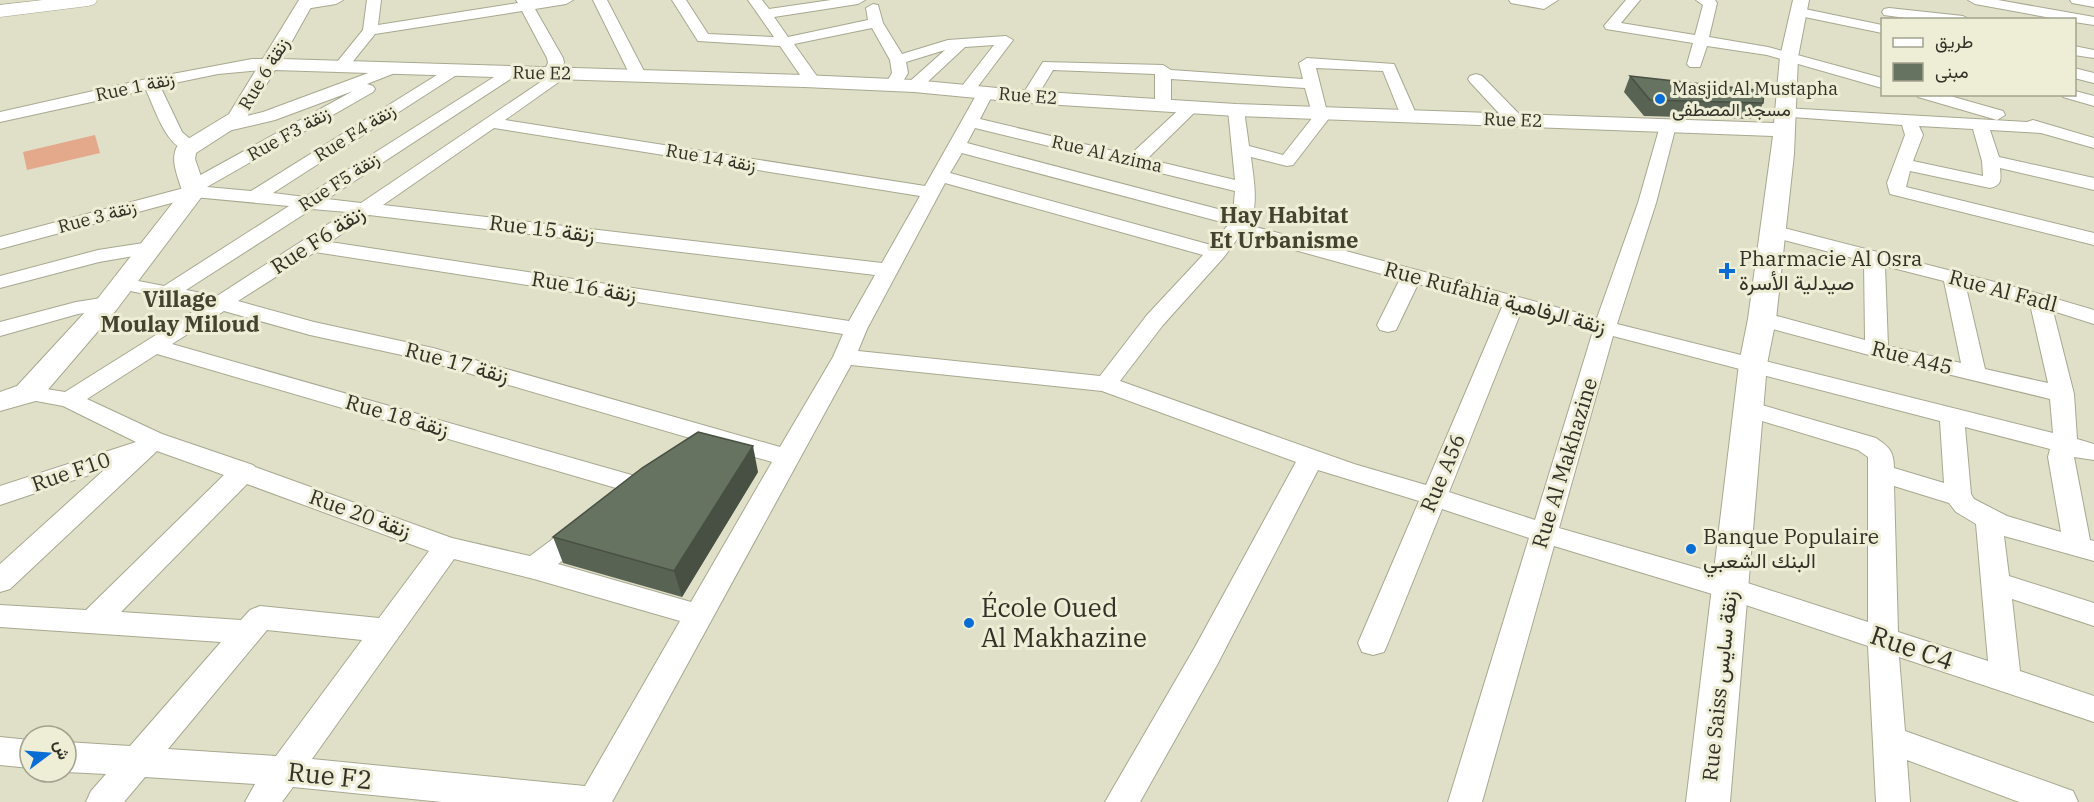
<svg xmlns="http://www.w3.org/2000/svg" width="2094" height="802" viewBox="0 0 2094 802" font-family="'IBM Plex Serif',Vazirmatn,serif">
  <rect width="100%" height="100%" fill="#e0e0c8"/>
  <path fill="#e4a88b" d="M95 135 100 153 27 170 23 152Z"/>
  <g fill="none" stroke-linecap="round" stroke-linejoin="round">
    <g stroke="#a8a891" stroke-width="2">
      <path id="minor" d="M311 0H343L336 4 305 9 298 5 300 2Z
        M367 0H381L378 25 518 3 516 0H573L566 4 535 9 563 58 564 63 560 70 567 71 570 74 505 120 925 186 978 92 986 87 994 92 980 119 1130 155 1185 104H1197L1199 107 1197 110 1147 159 1235 180 1228 110 1230 107 1236 105 1244 110 1249 146 1283 155 1313 117 1305 88 1171 79V105L1163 110 1157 108 1155 105V74L1053 70 1035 100H1023L1021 97 1043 62 1163 65 1171 70 1303 79 1299 63 1307 58 1394 64 1417 116 1415 120 1409 121 1401 116 1383 71 1316 68 1326 108 1333 113 1293 165 1287 166 1251 157C1253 176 1260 208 1248 225L1597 318 1638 203 1660 126 1662 122H1674L1676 126 1656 203 1617 324 2053 433 2050 399 1869 355 1754 324 1751 319 1754 314 1762 312 1865 340 1864 261 1765 235 1762 231 1765 227 1772 225 2026 290 2094 310V324L2053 311 2074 394 2077 439 2094 444V460L2074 457 2090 540 2094 541V561L2004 536 2009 576 2094 603V626L2012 599 2020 671 2094 696V722L1899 657 1905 731 2073 791 2078 802H2019L1907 760 1910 802H1876L1868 646 1722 597 1554 546 1482 802H1448L1529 538 1442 509 1388 643 1384 652 1373 655 1362 652 1358 643 1419 501 1318 470 1217 665 1140 802H1105L1195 647 1296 462 1102 391 851 365 612 802H442L293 787 282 802H245L255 784 145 777 124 802H86L91 791 106 774 66 772V742L130 746 221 642 0 627V605L86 610 224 475 157 451 10 589 0 592V564L104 470 0 505V486L136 442 63 406 20 398 16 393 20 388 28 386 65 392 202 306 116 288 113 284 116 280 123 278 164 286 289 206 194 197 0 249V237L184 188 186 183 353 91 275 120 228 131 220 126 222 122 263 112 390 65H400L403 68 400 71 367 84 373 86 375 89 373 92 207 187 251 191 448 68H458L461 71 458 74 273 193 305 197 505 70H515L518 73 515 76 327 199 361 203 548 77 543 73 548 63 547 58 522 11 375 34 346 70H336L333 67 363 30ZM494 128 920 196 882 263 383 205ZM975 128 1235 191 1233 213 967 143ZM962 153 1229 224 1211 245 950 173ZM945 183 1203 255 1147 315 1100 376 858 351 867 329ZM312 209 347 212 217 296 186 290ZM369 215 875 275 849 321 330 242ZM1240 235 1400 279 1377 325 1380 330 1388 332 1396 330 1418 284 1502 307 1426 485 1354 464 1120 381 1163 325 1224 257ZM315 252 843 334 833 357 780 447 433 348 314 322 238 301ZM1885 266 1944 281 1961 363 1888 346ZM1966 287 2030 304 2048 383 1985 369ZM224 311 310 335 420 359 772 462 691 602 558 564 594 537 598 530 594 523 584 520 574 523 530 556 452 538 255 467 253 465 162 434 87 399 157 354 640 495 649 492 653 486 649 480 172 344ZM1521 312 1593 331 1535 520 1449 492ZM1613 336 1940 421 1944 483 1894 468C1894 451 1889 447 1876 438L1748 401 1739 404 1736 409 1739 414 1858 450 1868 457V622L1729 577 1559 528ZM1965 427 2050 449 2048 457 2061 532 2007 516 1974 499 1971 494ZM247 484 429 551 379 618 260 606 250 610 241 620 121 612ZM1894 486 1949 503 1956 512 1976 524 1988 661 1898 632ZM454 559 534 579 680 621 585 786 312 759ZM267 630 362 640 276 756 168 749Z
        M593 0H607L646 75 643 78H633L630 75Z
        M672 0H686L708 34 774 37 748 0H762L769 9 831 0H865L858 4 774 17 788 37 868 20 866 8 873 4 878 5 883 23 902 54 948 40 1006 36 1013 40 973 93 967 95 959 90 994 45 965 47 920 89 914 91 906 86 908 83 945 50 906 62 908 73 899 88 893 90 885 85 892 73 890 60 872 28 794 44 821 82 813 87 807 85 780 46 698 41Z
        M1509 0H1558L1544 9 1511 3Z
        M1626 0H1640L1621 23 1695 35 1703 5 1696 0H1715L1717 3 1709 37 1768 47 1882 78V88L1767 55 1707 46 1700 67H1690L1687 64 1693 43 1606 29 1604 26Z
        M1968 0H1998L2094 17V25L2074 22V20H2062L1975 4Z
        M2070 0H2094V7L2072 3Z
        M1800 8 1882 25V33L1795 15 1793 12 1795 9Z
        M1889 8 1963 16 1970 20H1920L1884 15 1882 12 1884 9Z
        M2074 46 2094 50V58L2074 55Z
        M252 59H271L279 64 271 69 218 74 160 86 182 132 198 146 195 150C168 156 155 108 146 90L0 122V112L151 78Z
        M2074 68 2094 73V83L2074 78Z
        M1476 74 1482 76 1521 116 1523 120 1521 124H1509L1470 82 1468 79 1470 76Z
        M2075 91 2094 96V106L2063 97 2061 94H2074Z
        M1916 94H1943L2003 111 2005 115 1997 120 1918 97Z
        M1784 108 2027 122 2033 120 2094 138V148L2041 133 1990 130 1999 157 2094 178V190L2000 168C2001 180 2002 185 1990 188L1910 171 1906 187 2094 233V245L1890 194 1887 183 1905 135 1902 125 1778 116 1776 113ZM1919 126 1973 129 1982 161 1983 176 1913 161 1923 135Z
        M150 242 157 244 160 248 157 252 99 262 0 288V276L98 250Z
        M108 297 116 298 119 303 116 308 78 314 0 336V322L76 302Z
        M0 737 30 740V768L0 765Z"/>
    </g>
    <g stroke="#a8a891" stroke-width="2">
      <path id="tertiary" d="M299 0H315L282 59 804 75 914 80 1029 91 1236 104 1774 123 1780 57 1793 0H1809L1798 57 1794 154 1776 319 1767 364 1730 802H1686L1739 364 1748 319 1773 136 1236 116 1029 103 914 92 804 87 275 70 244 122 196 153 195 159 206 191 117 309 39 400 0 411V392L17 386 99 297 182 191C178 176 169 159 178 145L229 114Z"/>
    </g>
    <g stroke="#a8a891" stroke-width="1">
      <path id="secondary" d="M43 0H97L95 4 88 6 0 17V5Z"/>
    </g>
    <use href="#minor" fill="#fff" fill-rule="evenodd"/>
    <use href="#tertiary" fill="#fff" fill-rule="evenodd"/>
    <use href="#secondary" fill="#fff" fill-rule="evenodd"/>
  </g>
  <path fill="#586353" d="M1630 76 1763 103 1756 119 1644 116 1624 92Z
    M758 472 682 597 563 563 553 537Z"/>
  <path fill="#475043" d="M753 446 758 472 682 597 674 571Z"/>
  <path fill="#667360" stroke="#475043" stroke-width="1.5" d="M1630 76 1764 91 1763 103 1650 100Z
    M698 432 753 446 674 571 553 537 642 468Z"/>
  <g fill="#096dd5" stroke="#eeedd5" stroke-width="2">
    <circle cx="1660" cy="99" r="6"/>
    <path d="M1724 262h6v6h6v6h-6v6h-6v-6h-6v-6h6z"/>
    <circle cx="1691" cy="549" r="6"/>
    <circle cx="969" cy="623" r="6"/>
  </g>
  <g text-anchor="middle" stroke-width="6" stroke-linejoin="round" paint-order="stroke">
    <g font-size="18" fill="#313127" stroke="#eeedd5">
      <text transform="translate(542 73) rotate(1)" y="6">Rue E2</text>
      <text transform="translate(264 74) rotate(-59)" y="6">Rue 6 زنقة</text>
      <text transform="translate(135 87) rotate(-12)" y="6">Rue 1 زنقة</text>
      <text transform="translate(1028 96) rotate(5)" y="6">Rue E2</text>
      <text transform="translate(1513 120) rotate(2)" y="6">Rue E2</text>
      <text transform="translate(355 133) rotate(-32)" y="6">Rue F4 زنقة</text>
      <text transform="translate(289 134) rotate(-29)" y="6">Rue F3 زنقة</text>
      <text transform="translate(1107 154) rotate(13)" y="6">Rue Al Azima</text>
      <text transform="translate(711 158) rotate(10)" y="6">Rue 14 زنقة</text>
      <text transform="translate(339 182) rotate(-33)" y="6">Rue F5 زنقة</text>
      <text transform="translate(97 217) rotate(-15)" y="6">Rue 3 زنقة</text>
    </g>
    <g font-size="18" fill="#313127" stroke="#eeedd5" text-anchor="start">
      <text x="1672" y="95">Masjid Al Mustapha<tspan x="1672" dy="21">مسجد المصطفى</tspan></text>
    </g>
    <g font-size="21" fill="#313127" stroke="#eeedd5">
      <text transform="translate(542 229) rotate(7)" y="7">Rue 15 زنقة</text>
      <text transform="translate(318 240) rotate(-33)" y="7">Rue F6 زنقة</text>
      <text transform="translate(584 287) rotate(9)" y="7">Rue 16 زنقة</text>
      <text transform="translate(2003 291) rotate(15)" y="7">Rue Al Fadl</text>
      <text transform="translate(1495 298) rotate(15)" y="7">Rue Rufahia زنقة الرفاهية</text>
      <text transform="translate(1912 358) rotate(14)" y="7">Rue A45</text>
      <text transform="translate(457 363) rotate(15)" y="7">Rue 17 زنقة</text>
      <text transform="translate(397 416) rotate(16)" y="7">Rue 18 زنقة</text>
      <text transform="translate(1565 463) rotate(-73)" y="7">Rue Al Makhazine</text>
      <text transform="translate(71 472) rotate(-19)" y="7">Rue F10</text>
      <text transform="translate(1443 473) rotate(-67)" y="7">Rue A56</text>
      <text transform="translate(360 514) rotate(20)" y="7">Rue 20 زنقة</text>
      <text transform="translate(1720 686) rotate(-84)" y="7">Rue Saiss زنقة سايس</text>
    </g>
    <g font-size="21" fill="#313127" stroke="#eeedd5" text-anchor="start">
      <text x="1739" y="266">Pharmacie Al Osra<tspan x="1739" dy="24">صيدلية الأسرة</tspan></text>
      <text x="1703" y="544">Banque Populaire<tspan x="1703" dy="24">البنك الشعبي</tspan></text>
    </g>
    <g font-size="22" font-weight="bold" fill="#44432f" stroke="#eeedd5">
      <text x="1284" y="223">Hay Habitat<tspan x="1284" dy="25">Et Urbanisme</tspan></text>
      <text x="180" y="307">Village<tspan x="180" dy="25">Moulay Miloud</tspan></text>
    </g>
    <g font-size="26" fill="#313127" stroke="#eeedd5" text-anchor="start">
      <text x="981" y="617">École Oued<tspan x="981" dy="30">Al Makhazine</tspan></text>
    </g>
    <g font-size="26" fill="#313127" stroke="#eeedd5">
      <text transform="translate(1912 648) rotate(19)" y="9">Rue C4</text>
      <text transform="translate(330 776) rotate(6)" y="9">Rue F2</text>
    </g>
  </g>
  <rect x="1881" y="18" width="195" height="78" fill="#eeedd5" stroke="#a2a28f" stroke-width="1.5"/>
  <rect x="1893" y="38" width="30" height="9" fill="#ffffff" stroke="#a2a28f" stroke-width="1.5"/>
  <text x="1935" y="48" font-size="18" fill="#313127">طريق</text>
  <rect x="1893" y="63" width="30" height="18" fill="#667360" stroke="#a2a28f" stroke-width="1.5"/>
  <text x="1935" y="78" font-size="18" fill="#313127">مبنى</text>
  <g transform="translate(48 754) rotate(74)"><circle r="28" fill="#eeedd5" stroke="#a2a28f" stroke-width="1.5"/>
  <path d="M0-4.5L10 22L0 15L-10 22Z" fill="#096dd5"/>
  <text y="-9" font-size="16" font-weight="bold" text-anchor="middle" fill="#313127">ش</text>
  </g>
</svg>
